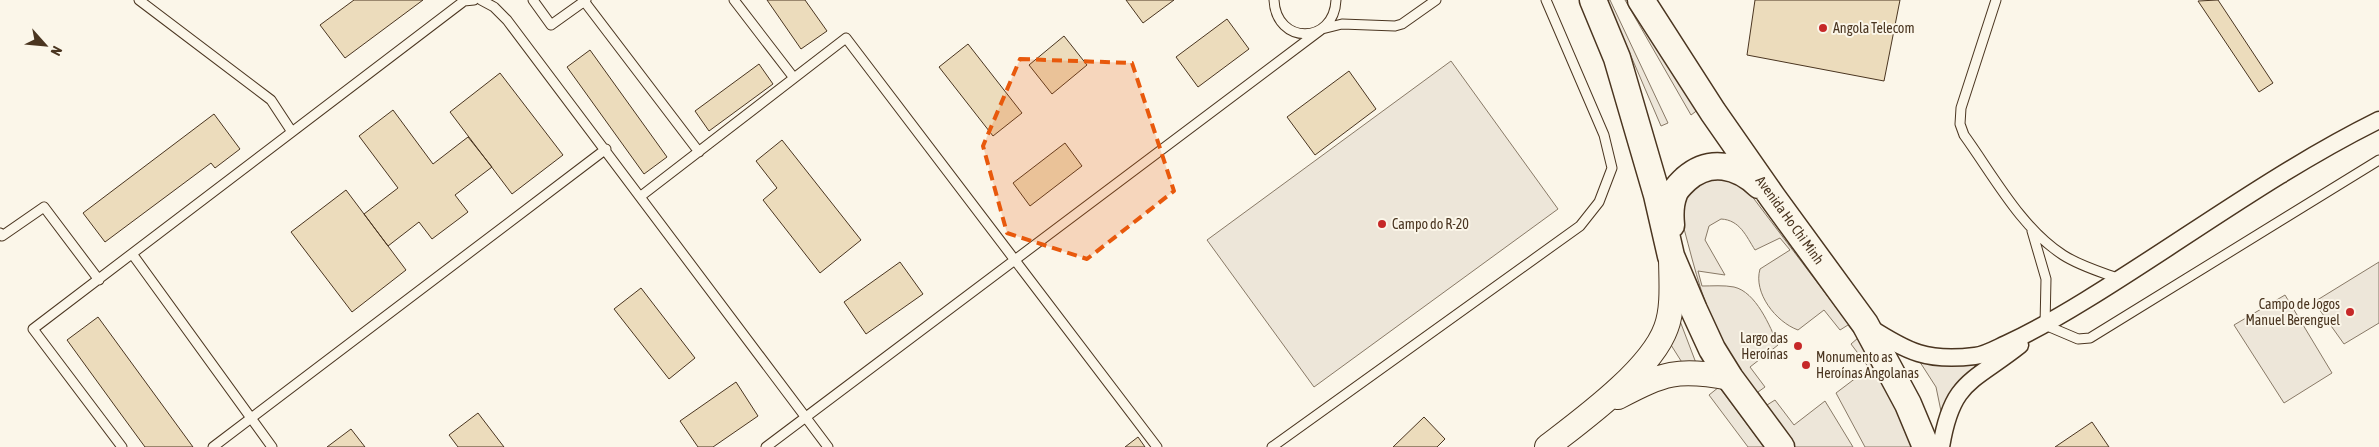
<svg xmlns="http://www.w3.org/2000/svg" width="2379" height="447" viewBox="0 0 2379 447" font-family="'Asap Condensed',sans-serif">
  <rect width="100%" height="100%" fill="#fbf6e9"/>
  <path fill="#ede6d9" stroke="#887966" d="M1607 0H1610L1668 123 1661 126Z
    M1625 0H1629L1699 109 1691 115Z
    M1451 61 1558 209 1314 387 1207 240Z
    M1720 177 1745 187 1869 351 1899 408 1911 447H1865L1836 393 1869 368 1851 344 1858 338 1848 325 1840 330 1824 310 1798 330C1776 322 1753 293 1760 269L1790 250 1780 238 1755 250C1746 236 1740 220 1721 219L1709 226 1705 240 1725 275 1698 271 1702 286C1712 286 1724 285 1734 287 1756 292 1770 326 1778 345L1750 367 1765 387 1758 392 1767 405 1775 400 1794 425 1825 401 1853 447H1794C1767 411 1739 374 1718 333 1700 296 1691 253 1680 214 1687 190 1695 180 1720 177Z
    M2379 262V323L2344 344 2314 302Z
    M2285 295 2332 373 2284 403 2234 325Z
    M1680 321 1696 363 1683 364 1671 345Z
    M1918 359 1949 365 1977 364 1955 386 1942 416 1936 387Z
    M1719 387 1764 447H1748L1709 395Z"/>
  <path fill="#ecdcbc" stroke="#4a3520" d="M354 0H423L345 58 320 25Z
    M767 0H805L827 31 801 49Z
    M1126 0H1174L1143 23Z
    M1755 0H1900L1884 81 1747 55Z
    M2218 0 2273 83 2259 92 2198 1Z
    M1227 19 1249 49 1198 87 1176 57Z
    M1064 36 1087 65 1052 94 1029 65Z
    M968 44 1022 113 993 136 939 67Z
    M590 50 667 157 644 174 567 67Z
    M759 64 773 84 709 131 695 111Z
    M1349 71 1376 109 1315 155 1287 117Z
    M500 73 563 155 512 194 450 112Z
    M393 110 433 164 468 137 492 167 455 195 468 212 432 239 419 222 388 246 364 214 398 188 359 136Z
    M214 114 240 149 215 168 211 163 105 242 83 213Z
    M782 140 861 240 820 273 763 200 777 188 756 161Z
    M1065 143 1082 166 1030 206 1013 183Z
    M346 190 406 270 352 312 291 232Z
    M900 262 923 294 866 334 844 302Z
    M641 288 695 358 669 379 614 309Z
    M98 317 193 447H145L115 406 67 340Z
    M736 382 758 416 713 447H698L680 421Z
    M478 413 504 447H458L449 435Z
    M1424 417 1445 439 1437 447H1393Z
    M2092 422 2109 447H2055Z
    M351 429 365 447H327Z
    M1138 437 1145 447H1125Z"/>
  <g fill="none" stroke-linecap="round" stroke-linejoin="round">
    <g stroke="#4a3520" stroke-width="11">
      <path id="lane" d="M139 0 271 100 292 132
        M481 0 494 7 507 20 828 447
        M533 0 551 25 586 0
        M734 0 794 78
        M1274 0C1276 45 1334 45 1336 0
        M1996 0 1961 108 1960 124 1964 135C1993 175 2021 228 2063 255 2080 266 2101 272 2120 279
        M584 1 699 152
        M641 196 846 38 1157 447
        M2032 231 2046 279 2045 325 2078 339 2090 338 2379 160
        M0 233 2 236 44 207 99 280
        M133 255 272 447
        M122 447 33 329 464 1 474 0
        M213 447 606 149
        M766 447 1322 29 1342 24 1395 26 1402 24 1436 0
        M1272 447 1580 226 1599 202 1612 168 1604 135 1546 0"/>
    </g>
    <g stroke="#4a3520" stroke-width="19">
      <path id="street" d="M1869 327C1908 352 1927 362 1975 356 1985 355 1997 348 2006 344 2034 331 2060 316 2086 300 2184 240 2276 171 2379 120
        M1941 447C1952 380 1972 383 2020 345"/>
    </g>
    <g stroke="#4a3520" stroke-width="26">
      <path id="secondary" d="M1618 397C1664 373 1677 368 1730 378
        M1547 447C1582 420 1651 370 1666 328 1674 307 1671 278 1671 256"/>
    </g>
    <g stroke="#4a3520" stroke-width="29">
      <path id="primary" d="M1593 0 1617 58 1657 195 1671 256 1694 310 1712 349 1730 378 1781 447
        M1641 0 1713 112 1773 198 1865 324 1908 404 1926 447
        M1671 225C1670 215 1670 204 1674 194 1676 188 1681 184 1686 179 1710 158 1738 165 1759 185"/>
    </g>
    <use href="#lane" stroke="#fbf6e9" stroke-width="9"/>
    <use href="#street" stroke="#fbf6e9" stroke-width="16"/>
    <use href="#secondary" stroke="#fbf6e9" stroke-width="24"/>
    <use href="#primary" stroke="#fbf6e9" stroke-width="26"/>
  </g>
  <path fill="#e8590c" fill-opacity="0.2" stroke="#e8590c" stroke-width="4" stroke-dasharray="10 6" stroke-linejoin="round" d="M1020 59 1132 63 1174 191 1087 259 1007 233 983 146Z"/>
  <g fill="#c62828" stroke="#fbf6e9" stroke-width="2">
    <circle cx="1823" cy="28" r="5"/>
    <circle cx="1382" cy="224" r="5"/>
    <circle cx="2350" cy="312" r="5"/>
    <circle cx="1798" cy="346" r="5"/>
    <circle cx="1806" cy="365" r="5"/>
  </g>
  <g text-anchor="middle" stroke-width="4" stroke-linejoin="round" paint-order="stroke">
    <g font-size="14" fill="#4a3520" stroke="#fbf6e9" text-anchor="start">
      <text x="1833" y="33">Angola Telecom</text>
      <text x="1392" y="229">Campo do R-20</text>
      <text x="2340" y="309" text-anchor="end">Campo de Jogos<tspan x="2340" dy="16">Manuel Berenguel</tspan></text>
      <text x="1788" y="343" text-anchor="end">Largo das<tspan x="1788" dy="16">Heroínas</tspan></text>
      <text x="1816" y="362">Monumento as<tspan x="1816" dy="16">Heroínas Angolanas</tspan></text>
    </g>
    <g font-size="14" fill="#4a3520" stroke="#fbf6e9">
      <text transform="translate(1790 220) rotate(54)" y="5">Avenida Ho Chi Minh</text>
    </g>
  </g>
  <g transform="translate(45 45) rotate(117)" stroke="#fbf6e9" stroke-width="4" paint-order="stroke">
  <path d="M0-4L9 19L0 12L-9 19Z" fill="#4a3520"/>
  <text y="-8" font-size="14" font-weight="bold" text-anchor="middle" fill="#4a3520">N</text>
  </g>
</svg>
